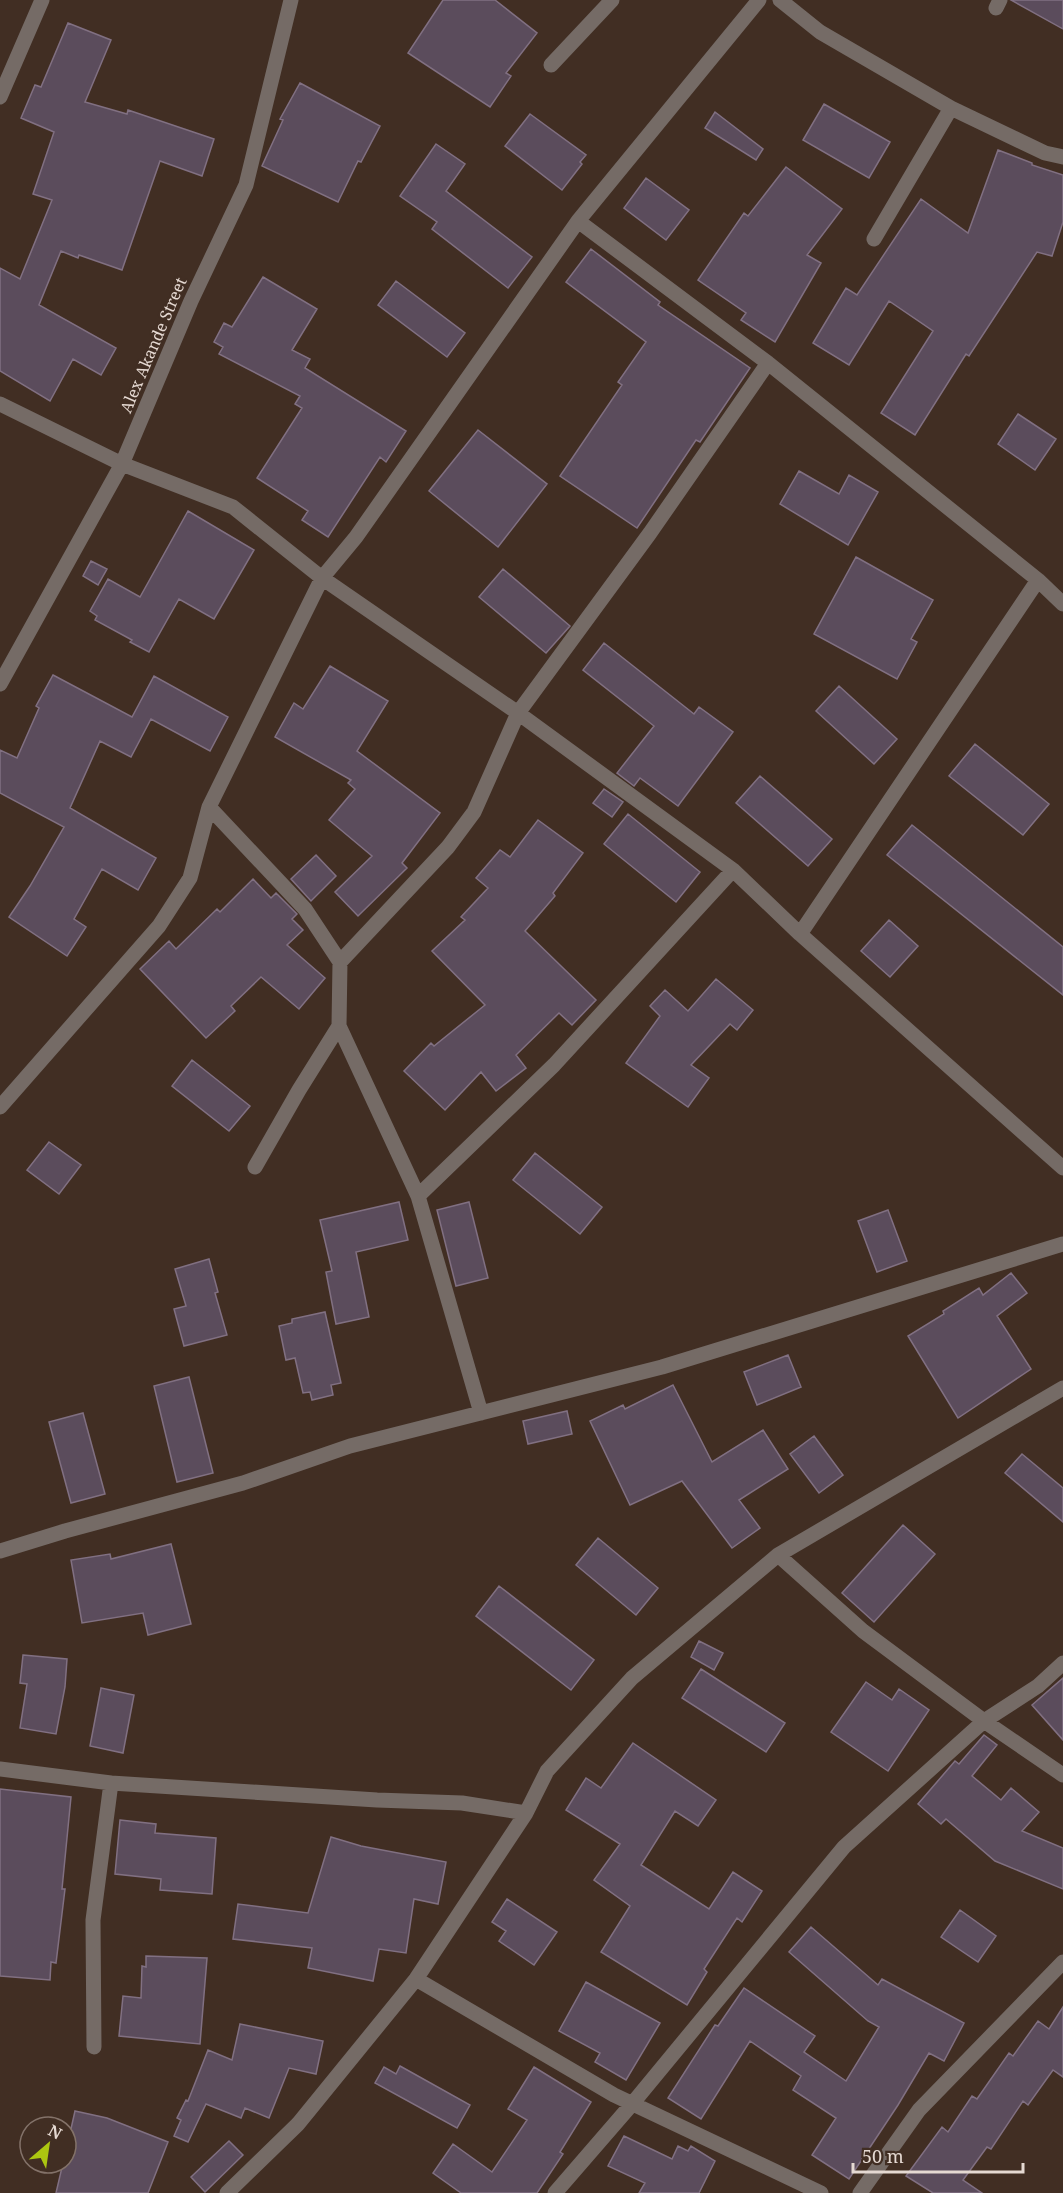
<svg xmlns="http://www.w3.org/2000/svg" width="1063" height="2193" viewBox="0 0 1063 2193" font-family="'Noto Serif',serif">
  <rect width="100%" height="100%" fill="#412e23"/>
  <path fill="#5b4c5c" stroke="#817082" stroke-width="1.5" d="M443 0H495L537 33 506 73 511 76 490 107 408 53Z
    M1011 0H1063V29Z
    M68 23 111 40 85 102 127 114 128 110 214 139 202 176 160 161 122 270 79 255 78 258 61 251 39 305 116 348 101 375 73 359 50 401 0 371V268L20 279 52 200 33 194 54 132 21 118 35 85 41 87Z
    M300 83 380 126 361 162 358 161 338 202 262 166 283 120 280 119Z
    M824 104 890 142 869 178 803 140Z
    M715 112 763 149 756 160 705 128Z
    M530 114 586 155 580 162 582 164 562 190 505 146Z
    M436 144 465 164 446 191 532 257 508 288 432 229 437 222 400 196Z
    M998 150 1032 163V165L1063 175V222L1052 256 1037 252 969 356 966 354 915 435 881 413 933 331 889 301 849 365 813 343 846 288 857 295 921 199 968 233Z
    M786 167 842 209 807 255 821 263 775 342 741 320 746 313 698 280 744 213 748 216Z
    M646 178 689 210 666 240 624 208Z
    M591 249 660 302 658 305 750 368 700 442 696 440 637 528 560 476 622 385 618 382 646 342 566 282Z
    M263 277 317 309 292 350 310 359 305 368 406 431 386 462 380 457 328 537 302 520 308 511 257 478 302 408 295 404 300 396 219 354 223 347 214 342 224 323 232 327Z
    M396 281 465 333 447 357 378 305Z
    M1018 414 1056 439 1035 470 998 444Z
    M478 430 547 484 498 547 429 491Z
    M799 471 839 494 849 475 878 492 848 545 780 504Z
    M188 511 254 550 214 619 179 599 149 652 130 642 132 640 95 620 97 616 90 611 108 579 140 597Z
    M856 557 933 600 911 639 917 642 897 679 814 634Z
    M91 561 107 569 98 585 83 576Z
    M503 569 570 626 546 653 479 597Z
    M604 643 694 714 699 707 733 732 678 806 640 778 634 786 617 773 654 726 583 670Z
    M330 666 388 701 357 751 440 813 402 863 407 868 358 916 335 892 372 856 329 820 355 789 348 783 351 780 275 737 294 703 303 709Z
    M53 675 132 717 154 676 228 717 210 751 151 719 131 757 100 741 70 808 156 858 138 890 102 869 74 919 86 927 67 956 9 917 30 886 64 827 0 793V750L17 758 39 708 36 706Z
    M839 686 897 739 874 764 816 711Z
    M975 744 1049 804 1023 835 949 776Z
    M760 776 832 839 808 866 736 803Z
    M604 789 623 802 612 817 593 803Z
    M628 814 700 872 676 902 604 844Z
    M538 820 583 853 553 893 555 896 525 931 596 1000 572 1025 559 1013 516 1055 526 1068 496 1091 481 1072 445 1110 404 1071 431 1043 434 1046 485 1005 432 951 465 920 461 917 488 888 476 878 500 850 510 857Z
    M912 825 1063 947V995L887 855Z
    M316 855 336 876 311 901 291 879Z
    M253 879 271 898 276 893 297 914 292 919 303 930 287 945 325 978 299 1009 261 977 231 1006 235 1011 206 1038 140 969 169 941 176 949 217 909 220 912Z
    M889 920 918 946 890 977 861 951Z
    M716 979 753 1010 737 1030 730 1024 691 1065 709 1078 688 1107 626 1063 660 1016 650 1006 665 990 688 1011Z
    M192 1060 250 1106 229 1131 172 1086Z
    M49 1142 81 1165 59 1194 27 1170Z
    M535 1153 602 1207 580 1234 513 1180Z
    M399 1202 408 1240 356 1252 369 1317 336 1324 326 1272 332 1271 320 1220Z
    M469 1202 488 1278 456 1286 437 1210Z
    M888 1210 907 1261 877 1272 858 1221Z
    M209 1259 218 1292 215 1293 227 1335 184 1346 174 1309 186 1306 175 1269Z
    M1011 1273 1027 1293 997 1316 1031 1369 958 1418 908 1336 944 1314 943 1311 979 1288 983 1295Z
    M325 1312 341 1383 331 1385 333 1395 312 1400 310 1392 303 1393 295 1358 286 1360 279 1326 292 1323V1319Z
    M788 1355 801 1387 757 1405 744 1372Z
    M189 1377 213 1473 177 1482 154 1386Z
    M673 1385 712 1462 763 1430 788 1469 739 1500 760 1528 732 1548 682 1481 630 1505 590 1421 623 1405 625 1409Z
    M567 1411 572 1434 528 1444 523 1421Z
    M83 1413 105 1494 71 1503 49 1422Z
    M814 1436 843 1475 819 1493 790 1454Z
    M1022 1454 1063 1488V1522L1005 1473Z
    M903 1525 935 1554 874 1622 842 1593Z
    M598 1538 658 1588 636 1615 576 1565Z
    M171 1544 191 1624 148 1635 143 1613 82 1623 71 1560 110 1554 111 1559Z
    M499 1586 594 1660 571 1690 476 1616Z
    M699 1641 723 1653 714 1670 691 1657Z
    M23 1655 67 1659 65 1687 56 1734 20 1728 27 1684 20 1683Z
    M701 1669 785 1723 766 1752 682 1698Z
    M1063 1678V1740L1032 1705Z
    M866 1682 892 1700 899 1689 929 1710 888 1771 831 1732Z
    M101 1688 134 1695 123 1753 90 1746Z
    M984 1735 997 1745 972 1776 1001 1800 1011 1788 1039 1812 1022 1831 1063 1848V1889L995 1861 946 1819 941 1824 918 1804 955 1761 959 1764Z
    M633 1743 716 1800 698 1826 675 1811 641 1865 709 1909 733 1872 762 1891 742 1922 737 1918 704 1969 707 1972 687 2005 601 1952 630 1906 594 1880 620 1844 566 1810 586 1778 601 1788Z
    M0 1789 71 1797 62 1889H65L56 1963 51 1962 50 1980 0 1976Z
    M120 1820 156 1824 155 1833 216 1838 212 1894 160 1890 161 1879 115 1874Z
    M331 1837 361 1846 446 1862 438 1904 414 1899 406 1953 379 1949 373 1981 308 1968 312 1948 233 1939 238 1904 308 1913Z
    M507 1899 557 1932 534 1965 499 1941 506 1931 492 1922Z
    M960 1910 996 1936 978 1962 941 1937Z
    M811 1927 878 1985 882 1979 964 2023 944 2061 929 2053 898 2105 849 2179 812 2155 836 2118 793 2090 801 2076 750 2041 701 2119 668 2098 715 2025 718 2026 744 1988 815 2036 804 2052 846 2081 879 2027 868 2021 789 1952Z
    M146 1956 207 1958 200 2044 119 2036 123 1996 141 1998 142 1966 146 1967Z
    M586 1982 660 2023 626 2080 595 2062 600 2053 559 2031Z
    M1063 2007V2077L1053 2070 1028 2105 1023 2101 991 2149 987 2147 963 2180 982 2193H933L906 2176 942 2127 948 2132 972 2096 977 2099 1009 2053 1013 2056 1038 2021 1049 2029Z
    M240 2024 323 2041 316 2074 289 2068 269 2118 245 2108 241 2118 206 2104 188 2142 174 2136 181 2120 177 2118 186 2100 188 2101 208 2050 232 2060Z
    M400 2066 470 2105 457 2128 375 2083 384 2067 396 2074Z
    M534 2067 591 2102 560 2152 563 2154 537 2193H461L433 2173 453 2144 492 2172 527 2120 508 2109Z
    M75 2111 107 2118 168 2142 148 2193H56L63 2163H66V2151Z
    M624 2136 672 2159 678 2146 688 2151 691 2146 715 2161 699 2193H639L645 2183 608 2166Z
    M229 2141 243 2155 205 2192 191 2177Z"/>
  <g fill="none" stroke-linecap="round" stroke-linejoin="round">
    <path stroke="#756b66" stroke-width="15" d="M780 0 820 32 951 108 1045 153 1063 157
      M996 8 1000 0
      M551 65 612 0
      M0 97 42 0
      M578 221 768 363 1038 580 1063 604
      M874 239 951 108
      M0 404 122 464 233 507 322 578 518 713 733 870 800 934 1063 1168
      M0 684 122 464 191 301 246 185 291 0
      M209 807 305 909 340 962 339 1026 418 1196 481 1413
      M800 934 1038 580
      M340 962 448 847 474 812 518 713 650 533 768 363
      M0 1107 159 926 190 878 209 807 322 578 356 537 578 221 759 0
      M255 1167 299 1090 339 1026
      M418 1196 554 1065 733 870
      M0 1551 65 1531 243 1483 350 1446 662 1367 1063 1244
      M778 1555 863 1631 984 1721 1063 1775
      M0 1769 111 1783 377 1800 462 1803 526 1813
      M416 1979 614 2095 821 2193
      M94 2047 93 1920 111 1783
      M227 2193 298 2124 416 1979 526 1813 547 1771 632 1678 778 1555 1063 1388
      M555 2193 632 2104 844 1847 984 1721 1038 1686 1063 1663
      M860 2193 919 2110 1063 1962"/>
  </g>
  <g text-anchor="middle" stroke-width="4.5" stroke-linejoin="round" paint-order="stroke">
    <g font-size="16" fill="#e5d9d2" stroke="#412e23">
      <text transform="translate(153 345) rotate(-67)" y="6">Alex Akande Street</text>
    </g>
  </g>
  <g transform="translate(48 2145) rotate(29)"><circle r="28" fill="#412e23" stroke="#837269" stroke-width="1.5"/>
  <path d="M0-4.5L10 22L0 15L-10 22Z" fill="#acc611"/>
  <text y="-9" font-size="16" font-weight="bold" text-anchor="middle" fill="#e5d9d2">N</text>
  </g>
  <path d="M853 2163v9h170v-9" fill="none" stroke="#e5d9d2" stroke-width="3"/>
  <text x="862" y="2163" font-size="18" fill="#e5d9d2" stroke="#412e23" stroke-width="4.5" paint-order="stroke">50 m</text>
</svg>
